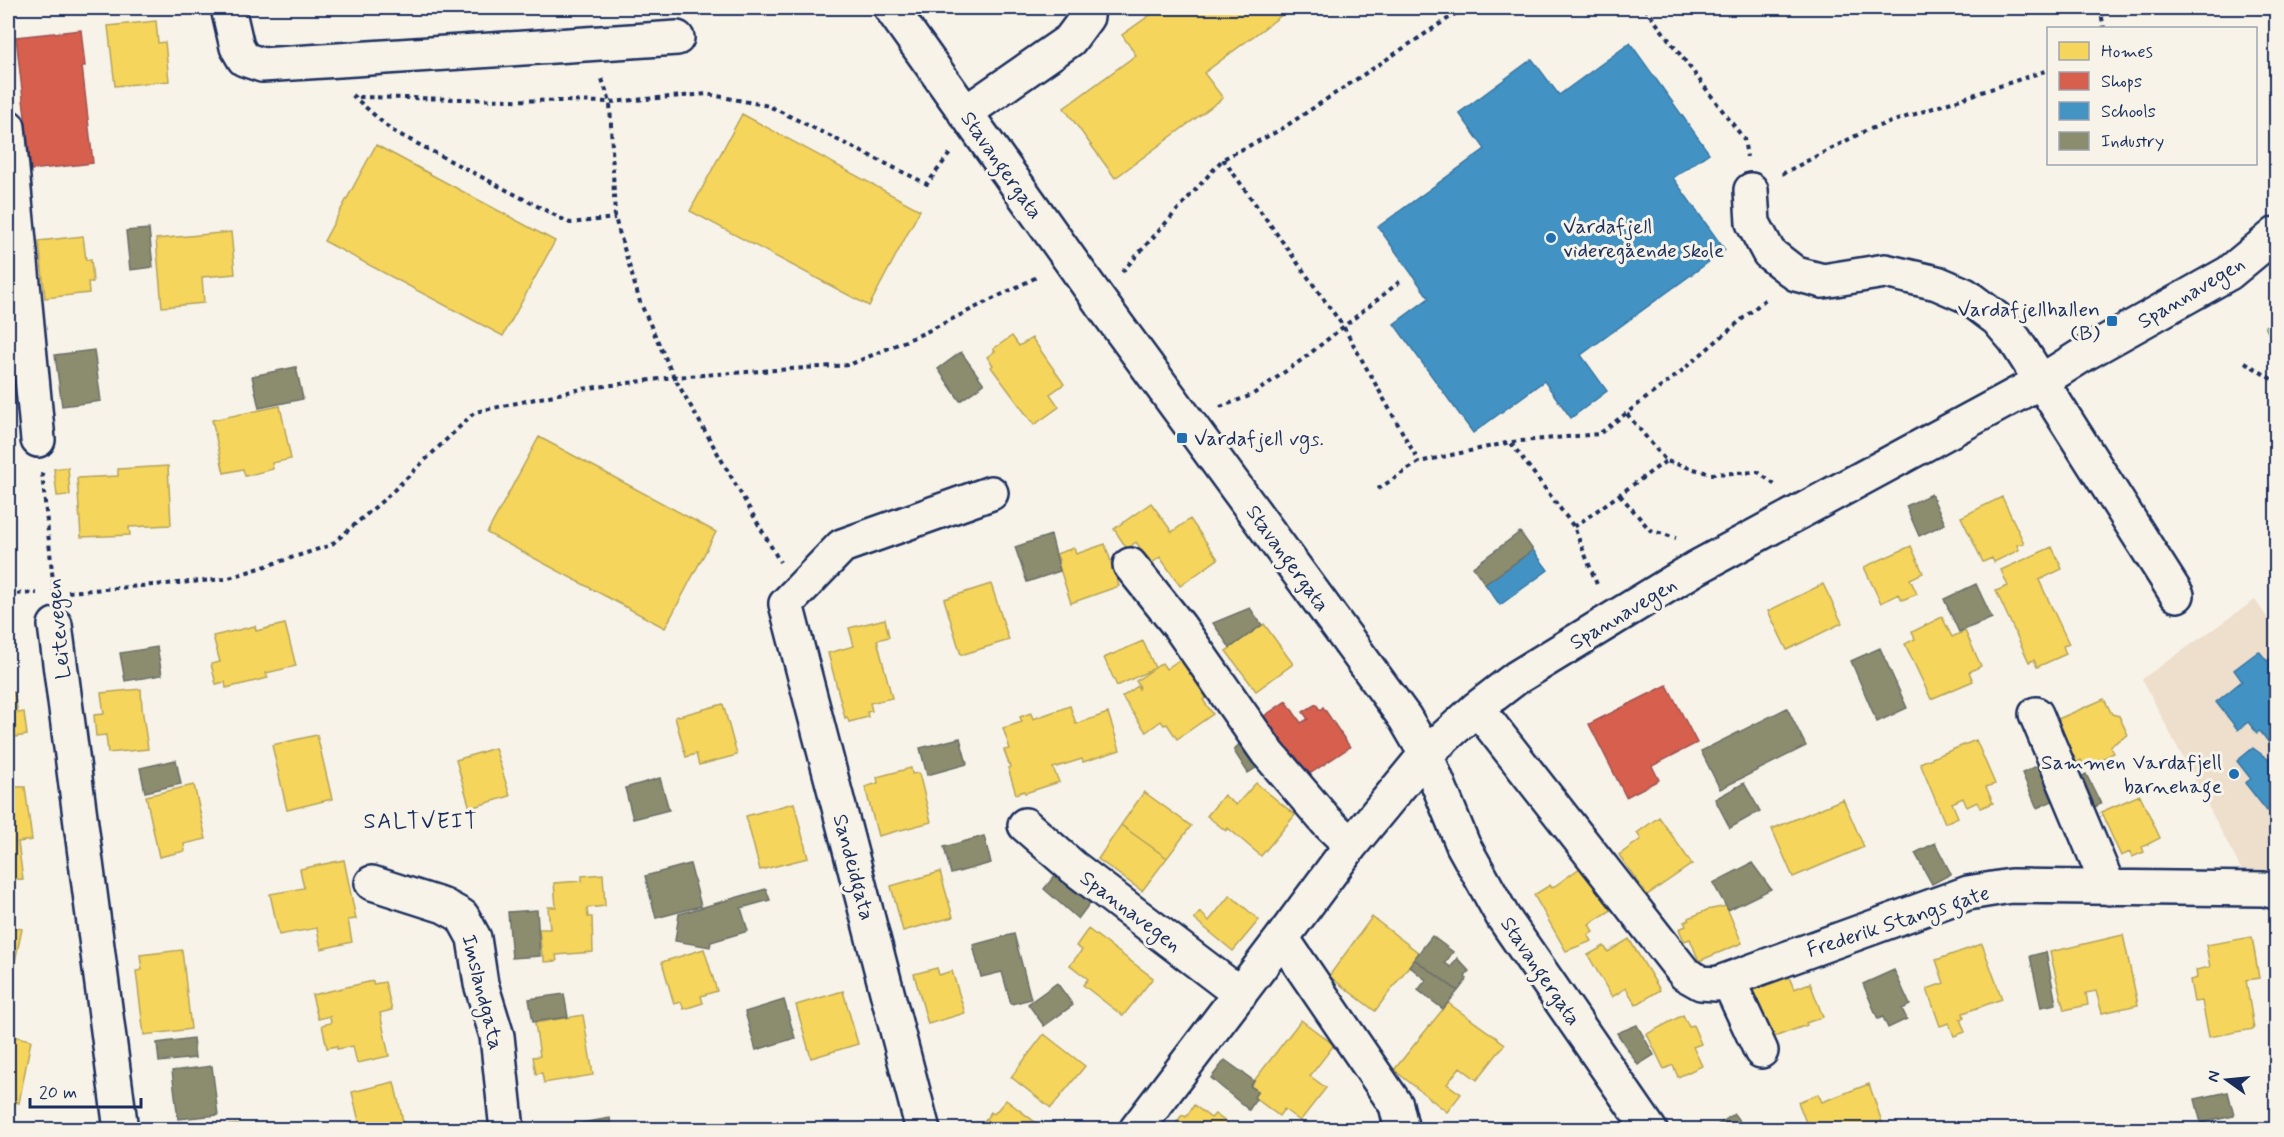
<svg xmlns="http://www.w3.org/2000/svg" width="2284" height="1137" viewBox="0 0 2284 1137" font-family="Mynerve,sans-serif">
  <rect width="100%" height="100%" fill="#f7f3e8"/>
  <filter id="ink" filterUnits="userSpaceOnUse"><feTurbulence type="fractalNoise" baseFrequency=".0167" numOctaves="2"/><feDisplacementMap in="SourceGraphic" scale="12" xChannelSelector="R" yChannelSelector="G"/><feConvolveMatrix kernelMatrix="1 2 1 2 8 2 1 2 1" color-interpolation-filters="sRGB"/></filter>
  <g filter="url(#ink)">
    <path fill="#eedecc" d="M2255 600 2276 631V880L2241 869 2142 679Z"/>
    <path fill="#c4eda8" stroke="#708e83" stroke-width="1.5" d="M2276 320V349L2265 326Z"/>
    <path fill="#f6d55c" stroke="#b4a35d" stroke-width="1.5" d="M1160 8H1289L1290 9 1204 73 1223 98 1115 178 1064 108 1136 55 1122 35Z
      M156 21 158 43 165 42 169 81 115 86 108 26Z
      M742 114 920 210 869 306 690 211Z
      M376 145 555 241 503 336 324 241Z
      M231 232 235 274 202 277 204 303 162 307 156 239Z
      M83 236 86 260 91 259 93 282H88L89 293 45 298 39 241Z
      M1012 336 1019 346 1032 338 1064 384 1050 394 1059 407 1034 425 991 367 993 365 987 357 995 351 993 349Z
      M280 406 291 459 272 463 273 469 245 476 243 469 224 473 212 420Z
      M539 437 716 532 665 628 487 533Z
      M168 466 171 525 129 527 130 535 81 537 77 478 118 476V469Z
      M68 467 70 495 57 496 54 469Z
      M2002 497 2024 543 2017 545 2019 550 1994 562 1992 558 1983 562 1961 517Z
      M1151 503 1172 532 1190 519 1218 559 1180 586 1160 557 1151 564 1136 542 1127 549 1114 529Z
      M1105 544 1119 586 1071 603 1057 560H1059L1056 554 1074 548 1076 554Z
      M1911 546 1923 573 1910 579 1917 594 1902 600 1899 594 1881 603 1864 567Z
      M2052 547 2062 569 2039 580 2069 644 2063 646 2066 654 2037 667 2034 660 2029 662 1996 591 2008 586 2001 570Z
      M991 584 1009 640 961 655 944 599Z
      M1823 584 1842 623 1787 650 1768 611Z
      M1942 617 1952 637 1965 631 1981 666 1969 672 1973 681 1931 699 1905 644 1915 639 1912 632Z
      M885 619 889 637 877 640 892 698 870 703 872 711 867 712 868 717 849 722 847 717 845 718 828 653 854 646 849 628Z
      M285 624 296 666 266 673 268 678 226 688 225 682 216 684 211 664 220 662 213 636 255 626 256 631Z
      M1264 624 1293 664 1256 691 1226 651Z
      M1143 641 1155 668 1117 686 1104 658Z
      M1182 658 1208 696 1203 700 1213 714 1177 739 1167 724 1164 725 1161 721 1146 732 1122 697 1138 686 1139 689 1140 687 1136 681 1162 663 1166 669Z
      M141 689 142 708 148 749 108 753 106 735 96 736 94 715 104 714 101 693Z
      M14 692 18 713 24 712 27 735 8 738V693Z
      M2104 699 2112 714 2119 716 2128 735 2110 746 2114 753 2085 767 2081 760 2076 763 2056 720Z
      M723 704 737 755 699 765 696 754 686 757 675 717Z
      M1070 706 1076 724 1108 713 1120 750 1083 762 1082 759 1053 768 1059 782 1025 793 1024 791 1016 794 1008 768 1010 767 1004 750 1010 749 1003 728 1022 722 1020 717 1031 713 1033 719Z
      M317 735 332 799 287 810 272 745Z
      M1976 740 1995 784 1986 787 1993 803 1980 808 1977 802 1967 807 1963 798 1952 803 1958 817 1945 823 1920 763Z
      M495 748 510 796 470 808 456 760Z
      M911 768 912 774 919 773 931 822 878 836 865 787 878 783 877 777Z
      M1256 783 1295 815 1261 856 1228 828 1226 831 1207 816 1224 795 1236 805Z
      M194 785 206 839 184 844 185 851 159 857 146 796Z
      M12 787H25L32 840 18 842 23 880 8 877V788Z
      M1144 792 1191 826 1167 858 1121 825Z
      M2140 795 2160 838 2142 847 2144 852 2132 857 2130 852 2121 856 2101 812Z
      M1843 799 1864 847 1793 877 1772 829Z
      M794 803 808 858 760 870 746 816Z
      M1659 817 1692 864 1647 895 1619 855 1641 839 1637 833Z
      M1121 825 1167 858 1142 891 1098 859Z
      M344 860 356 919 348 920 352 942 321 949 317 928 279 935 270 894 304 888 300 869Z
      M1584 865 1613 909 1589 924 1593 932 1588 935 1592 941 1566 951 1534 895 1550 885 1552 888Z
      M940 872 953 917 903 931 891 886Z
      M603 874 605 906 587 908 588 917H592L593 952 556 955 557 961 544 962V956H542L539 929H550L548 907H556L554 883 582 881V876Z
      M1230 895 1259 920 1233 951 1194 919 1200 912 1209 921Z
      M1726 906 1742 943 1699 961 1690 939 1684 941 1679 929 1686 926 1684 922 1689 920V918L1707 910Z
      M1372 917 1419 953 1375 1011 1329 976Z
      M8 926 22 929 8 994Z
      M1088 929 1153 978 1123 1016 1083 985 1088 979 1070 965 1082 950 1076 946Z
      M2123 935 2138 1005 2102 1013 2096 991 2086 993 2088 1005 2064 1010 2050 952Z
      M2252 937 2259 978 2246 980 2254 1029 2209 1037 2202 1001 2194 1002 2190 980 2197 978 2196 970 2210 967 2206 945Z
      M1629 939 1660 990 1636 1005 1626 988 1612 997 1588 955 1604 946 1608 952Z
      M1982 944 2002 999 1963 1013 1964 1018 1960 1019 1965 1032 1954 1036 1949 1023 1940 1026 1927 989 1944 983 1936 960Z
      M704 949 717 991 701 996 703 1003 684 1009 681 1002 674 1004 662 962Z
      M182 950 191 1029 144 1035 136 971 142 970 140 955Z
      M937 968 939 975 952 971 965 1013 928 1024 914 974Z
      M1789 977 1794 989 1810 983 1823 1017 1806 1023 1807 1025 1766 1040 1749 986 1767 979 1768 984Z
      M373 981V984L385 982 392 1010 380 1013 389 1056 357 1063 353 1046 337 1049V1046L327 1048 322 1025 331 1023 330 1016 318 1019 312 995Z
      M843 991 858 1044 811 1058 796 1005Z
      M1448 1003 1505 1044 1477 1080 1460 1067 1447 1084 1461 1094 1447 1112 1394 1070Z
      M583 1015 593 1075 544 1083 542 1073 536 1074 533 1057 540 1056 535 1023Z
      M1683 1015 1689 1027 1693 1025 1701 1044 1693 1047 1702 1066 1678 1077 1673 1065 1664 1069 1647 1034Z
      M1301 1020 1334 1045 1310 1076 1326 1088 1300 1121 1284 1109 1279 1116 1254 1097 1258 1091 1250 1086Z
      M1044 1034 1085 1066 1051 1108 1011 1077Z
      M8 1035 31 1040 19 1103 15 1102 12 1119H8Z
      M394 1082 405 1130H361L352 1092Z
      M1869 1084 1883 1125 1871 1130H1809L1798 1102 1818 1094 1822 1102Z
      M1006 1100 1035 1122 1030 1130H978L991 1112 994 1114Z
      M1194 1105 1211 1118 1215 1114 1234 1128 1171 1130 1182 1115 1186 1117Z
      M238 1125 239 1130H169L212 1126Z"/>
    <path fill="#d6604d" stroke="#9e5152" stroke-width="1.5" d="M81 30 85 66H82L93 163 31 170 16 37Z
      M1667 685 1697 743 1652 766 1659 780 1626 797 1589 724Z
      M1286 701 1301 723 1308 719 1303 712 1316 704 1320 710 1323 707 1350 747 1308 775 1296 756 1287 762 1260 719Z"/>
    <path fill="#4393c3" stroke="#3775a5" stroke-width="1.5" d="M1630 43 1709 153 1673 178 1725 250 1581 355 1607 391 1571 418 1544 381 1473 433 1394 324 1429 298 1378 227 1485 149 1459 113 1532 59 1559 95Z
      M1533 550 1548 570 1500 605 1485 584Z
      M2259 651 2267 661 2276 654V752L2260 731 2257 733 2248 722 2238 730 2216 702 2242 681 2234 670Z
      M2253 748 2268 759 2276 752V804L2267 811 2245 783 2251 779 2237 761Z"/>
    <path fill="#8c8c6e" stroke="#6a7069" stroke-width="1.5" d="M149 229 153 267 130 270 126 231Z
      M94 350 101 401 62 406 55 355Z
      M961 352 984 384 960 401 938 369Z
      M296 367 303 399 259 408 252 376Z
      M1931 494 1945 524 1919 536 1906 506Z
      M1520 532 1533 550 1485 584 1473 567Z
      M1051 535 1060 571 1027 582 1015 547Z
      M1976 584 1992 618 1959 632 1944 599Z
      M1250 608 1262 625 1230 648 1213 623Z
      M157 647 162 675 125 681 120 653Z
      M1880 648 1907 708 1877 722 1851 661Z
      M1787 708 1806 746 1720 789 1701 751Z
      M1246 734 1265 762 1248 773 1234 751Z
      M960 738 967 764 927 775 920 748Z
      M176 760 181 784 145 792 140 768Z
      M2041 764 2057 799 2037 808 2022 773Z
      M2086 774 2101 804 2083 813 2069 783Z
      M660 778 669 810 633 819 625 788Z
      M1744 783 1760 811 1730 828 1715 799Z
      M984 836 991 863 951 874 944 847Z
      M1935 843 1951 874 1932 884 1915 853Z
      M1752 863 1771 889 1728 910 1713 883Z
      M690 864 701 906 656 918 645 876Z
      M1056 874 1059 877 1061 874 1093 899 1078 919 1044 889Z
      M766 889 770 900 741 908 748 931 711 942 710 947 675 941 679 914Z
      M537 910 540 956 512 958 508 912Z
      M1014 934 1031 999 1011 1004 1002 972 981 977 973 945Z
      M1432 936 1453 952 1445 963 1451 967 1457 958 1469 971 1465 977 1467 979 1458 991 1414 959Z
      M2046 952 2056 1004 2041 1007 2030 956Z
      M1414 959 1458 991 1443 1009 1418 990 1426 980 1409 966Z
      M1894 970 1910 1005 1902 1009 1907 1019 1888 1028 1883 1017 1878 1019 1863 984Z
      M1057 983 1073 1005 1044 1026 1028 1004Z
      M564 994 568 1017 533 1022 529 999Z
      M784 1000 795 1038 756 1050 745 1012Z
      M1637 1025 1654 1055 1638 1065 1617 1033Z
      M193 1038 195 1058 159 1062 157 1043Z
      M1225 1060 1254 1081 1250 1086 1258 1091 1254 1097 1256 1099 1249 1110 1211 1078Z
      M212 1066 218 1115 178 1119 172 1071Z
      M2228 1092 2234 1116 2201 1123 2195 1099Z
      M1734 1114 1746 1130H1710Z
      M610 1118 612 1130H558L557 1127Z
      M2205 1124 2206 1130H2188L2187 1128Z
      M813 1125 814 1130H796Z"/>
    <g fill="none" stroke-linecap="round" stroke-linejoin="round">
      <g stroke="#1b2f5e" stroke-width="38">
        <path id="minor" d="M228 8 237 47 244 59 262 65 677 38
          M891 8 1098 299 1405 718 1426 754 1463 845 1503 917 1650 1130
          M965 113 1070 40 1087 17 1088 8
          M8 127 38 440
          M1751 190 1753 223 1769 253 1796 274 1823 281 1885 271 1937 283 1965 295 1997 319 2015 340 2177 595
          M1130 565 1179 626 1267 752 1326 821 1351 845
          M55 625 121 1130
          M1477 708 1685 974 1701 983 1716 984 1968 893 2011 886 2264 889 2276 892
          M2036 714 2109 888
          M1025 825 1073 867 1240 994
          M372 883 444 906 462 916 474 938 481 984 497 1036 507 1130
          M1282 938 1396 1105 1402 1130
          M1728 980 1761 1051
          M923 1130 786 604 842 546 991 493
          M1136 1130 1282 938 1351 845 1426 754 1477 708 1516 678 1696 568 2040 382 2086 353 2229 273 2276 234"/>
      </g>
      <path stroke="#1b2f5e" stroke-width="4" stroke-dasharray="4.5 4.5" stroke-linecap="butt" d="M1645 8 1744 139 1747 157
        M2100 8 2104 28
        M602 79 610 102 615 218 640 302 674 377 780 562
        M352 95 391 130 570 223 615 218
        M359 97 610 102 707 94 769 106 927 184 951 152
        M1223 159 1343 326 1419 462
        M1782 174 1867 130 2048 70
        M1122 272 1223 159 1280 130 1464 8
        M2245 362 2276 382
        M1220 407 1252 395 1303 359 1403 279
        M1627 414 1666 461 1711 474 1758 472 1775 485
        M1511 443 1574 527 1598 587
        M42 473 54 591
        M1378 489 1419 462 1511 442 1599 434 1678 374 1768 297
        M1620 495 1650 530 1676 538
        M1574 527 1666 461
        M68 592 226 579 331 545 388 496 475 412 582 389 674 377 849 365 924 333 1039 276
        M8 594 37 593"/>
      <use href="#minor" stroke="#f7f3e8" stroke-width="33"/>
    </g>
  </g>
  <g fill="#1f6fb2" stroke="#f7f3e8" stroke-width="2">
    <circle cx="1551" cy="238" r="6"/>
    <rect x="2106" y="315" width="12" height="12" rx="3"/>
    <rect x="1176" y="432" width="12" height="12" rx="3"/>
    <circle cx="2234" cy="774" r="6"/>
  </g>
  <g text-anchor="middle" stroke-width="6" stroke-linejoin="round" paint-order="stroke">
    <g font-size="21" fill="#1b2f5e" stroke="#f7f3e8">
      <text transform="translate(1002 165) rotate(55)" y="7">Stavangergata</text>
      <text transform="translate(2191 292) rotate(-31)" y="7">Spannavegen</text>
      <text transform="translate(1288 558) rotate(54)" y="7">Stavangergata</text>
      <text transform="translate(1623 613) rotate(-31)" y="7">Spannavegen</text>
      <text transform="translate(58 629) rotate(-96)" y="7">Leitevegen</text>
      <text transform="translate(854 867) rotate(75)" y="7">Sandeidgata</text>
      <text transform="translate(1131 911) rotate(37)" y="7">Spannavegen</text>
      <text transform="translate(1898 921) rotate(-18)" y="7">Frederik Stangs gate</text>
      <text transform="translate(1541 971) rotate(56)" y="7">Stavangergata</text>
      <text transform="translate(483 992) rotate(76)" y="7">Imslandgata</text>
    </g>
    <g font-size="21" fill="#1b2f5e" stroke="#f7f3e8" text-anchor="start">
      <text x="1563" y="233">Vardafjell<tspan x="1563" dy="24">videregående skole</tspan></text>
      <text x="2100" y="316" text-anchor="end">Vardafjellhallen<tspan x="2100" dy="24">(B)</tspan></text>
      <text x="1194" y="445">Vardafjell vgs.</text>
      <text x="2222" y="769" text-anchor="end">Sammen Vardafjell<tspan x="2222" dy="24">barnehage</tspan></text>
    </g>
    <g font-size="22" letter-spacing="1.5" fill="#1b2f5e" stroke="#f7f3e8">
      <text x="421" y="828">SALTVEIT</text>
    </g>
  </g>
  <rect width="2284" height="1137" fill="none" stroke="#f7f3e8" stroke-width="30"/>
  <rect x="15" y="15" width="2254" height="1107" fill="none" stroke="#1b2f5e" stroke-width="2" filter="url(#ink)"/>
  <rect x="2047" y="27" width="210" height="138" fill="#f7f3e8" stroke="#9fa5b1" stroke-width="1.5"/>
  <rect x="2059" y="42" width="30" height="18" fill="#f6d55c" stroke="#9fa5b1" stroke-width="1.5"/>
  <text x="2101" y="57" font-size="18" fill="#1b2f5e">Homes</text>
  <rect x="2059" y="72" width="30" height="18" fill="#d6604d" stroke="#9fa5b1" stroke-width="1.5"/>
  <text x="2101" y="87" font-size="18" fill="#1b2f5e">Shops</text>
  <rect x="2059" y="102" width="30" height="18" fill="#4393c3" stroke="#9fa5b1" stroke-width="1.5"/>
  <text x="2101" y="117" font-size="18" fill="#1b2f5e">Schools</text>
  <rect x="2059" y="132" width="30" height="18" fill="#8c8c6e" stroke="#9fa5b1" stroke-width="1.5"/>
  <text x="2101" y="147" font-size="18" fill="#1b2f5e">Industry</text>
  <g transform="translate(2227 1080) rotate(285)" stroke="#f7f3e8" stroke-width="4.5" paint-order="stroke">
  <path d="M0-4.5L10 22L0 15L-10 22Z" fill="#1b2f5e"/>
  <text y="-9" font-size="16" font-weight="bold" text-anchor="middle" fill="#1b2f5e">N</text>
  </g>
  <path d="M30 1098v9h111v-9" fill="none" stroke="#1b2f5e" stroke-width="3"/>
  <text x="39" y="1098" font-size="18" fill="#1b2f5e" stroke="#f7f3e8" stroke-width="4.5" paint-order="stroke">20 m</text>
</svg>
